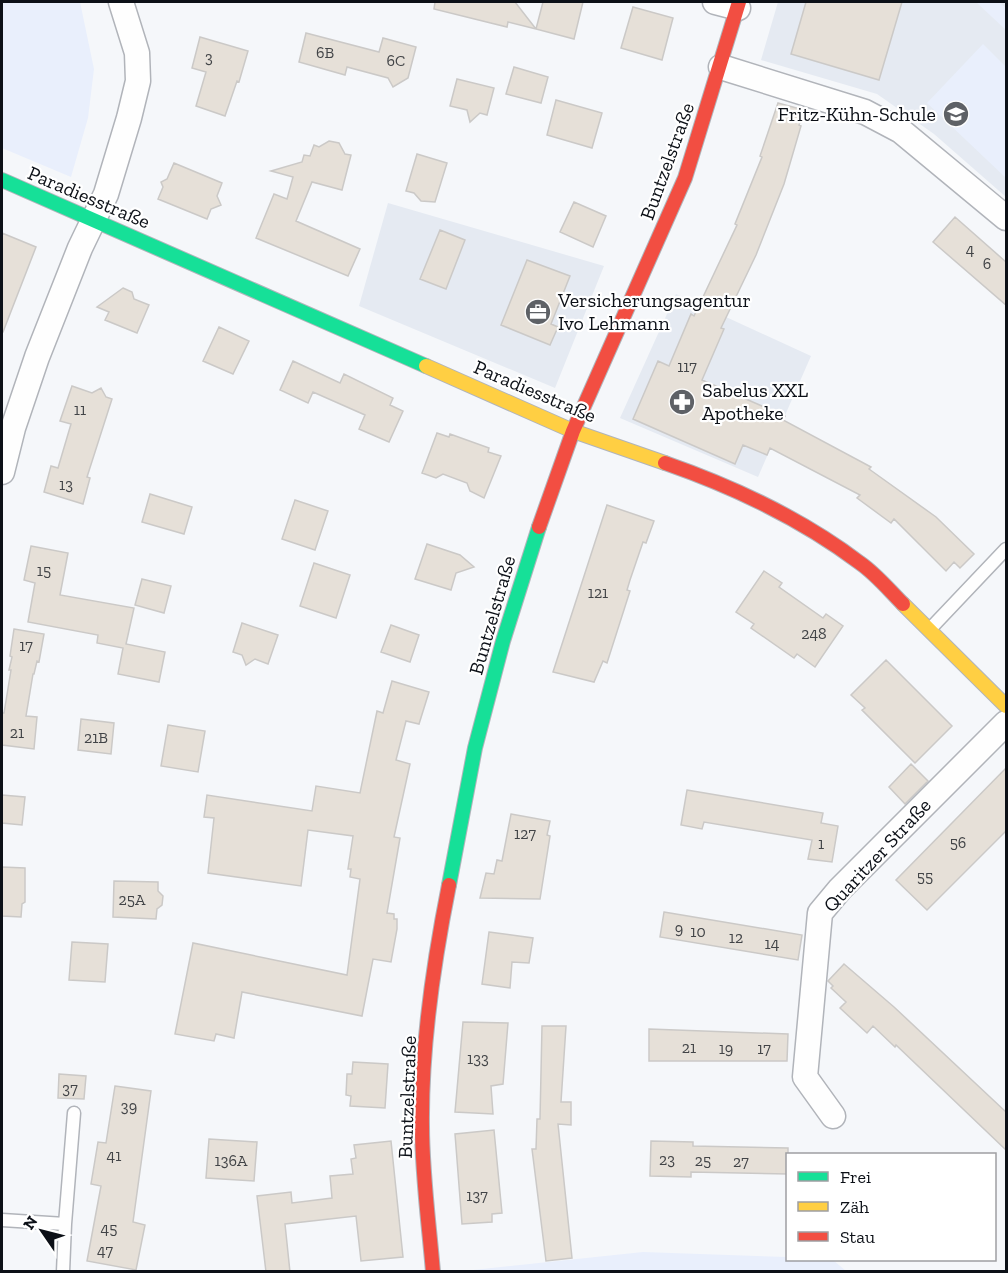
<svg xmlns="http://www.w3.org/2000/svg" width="1008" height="1273" viewBox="0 0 1008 1273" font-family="'Zilla Slab',serif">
  <rect width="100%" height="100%" fill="#f5f7fa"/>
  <path fill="#e5eaf2" d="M778 2H1006V197L934 134 877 94 761 60Z
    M388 203 604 266 555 388 359 306Z
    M676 294 811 356 758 477 620 418Z"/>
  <path fill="#e9effc" d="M2 2H80L94 69 88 118 71 177 2 148Z
    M976 2H999L1006 8V30Z
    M983 44 1006 67V178L927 103Z
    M643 1252 787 1257 788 1260H833L846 1271H464Z"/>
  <path fill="#e6e0d8" stroke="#cbc9c7" stroke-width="1.5" d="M435 2H515L536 29 508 22 507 27 434 9Z
    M543 2H583L574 39 536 29Z
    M806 2H902L879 80 791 54Z
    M633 7 673 18 662 60 621 48Z
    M306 33 379 52 383 38 416 47 408 78 393 87 388 78 347 67 345 75 299 62Z
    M200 37 248 51 239 82 237 81 225 116 196 106 206 72 192 68Z
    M514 67 548 77 541 103 506 94Z
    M457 79 494 88 487 115 480 113 470 122 467 110 450 106Z
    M556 100 602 113 592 148 547 135Z
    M778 103 804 110 799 125 801 126 784 184 756 255 721 328 724 329 702 380 785 416 783 420 871 467 869 469 936 517 974 554 960 568 954 562 946 571 894 519 891 523 857 498 860 495 770 448 767 455 743 445 735 464 633 419 658 361 669 366 691 314 694 316 737 225 735 224 762 157 760 156Z
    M329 141 339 143 345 154 351 155 342 190 312 182 296 221 360 249 348 276 256 238 274 194 287 199 293 177 271 171 302 162 304 155 310 156 314 145 319 147Z
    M417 154 447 163 435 202 421 201 414 193 406 191Z
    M174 163 222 183 217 196 221 205 211 209 207 219 158 199 163 187 161 182 167 179Z
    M574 202 606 216 593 247 560 232Z
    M955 217 1006 262V305L933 242Z
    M440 230 465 240 446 289 420 279Z
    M2 233 36 247 3 332H2Z
    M527 260 570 276 551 324 558 327 550 345 501 325Z
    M123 288 132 292 134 299 149 305 137 333 105 320 109 312 97 307Z
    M219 327 249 341 233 374 203 361Z
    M293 361 340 383 344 374 393 398 390 405 403 411 389 442 359 429 365 415 313 392 308 403 280 390Z
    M72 386 92 393 101 388 106 397 112 399 87 477 90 478 83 504 44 492 51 466 58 468 71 424 60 421Z
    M437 433 449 437 450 434 489 448 488 452 501 456 484 498 470 491 467 483 443 474 436 478 422 473Z
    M150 494 192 507 184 534 142 522Z
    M295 500 328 511 315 550 282 539Z
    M607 505 654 521 646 543 643 542 630 580 627 590 630 591 607 663 603 661 594 682 553 672Z
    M427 544 460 555 474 567 456 573 451 590 415 579Z
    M31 546 68 553 60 595 134 608 126 644 165 652 159 682 118 674 123 648 97 643 98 635 28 622 35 583 24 580Z
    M314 563 350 575 336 618 300 606Z
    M764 571 782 583 779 587 823 618 826 614 843 626 815 667 797 654 794 658 751 628 754 624 736 612Z
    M142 579 171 586 164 613 135 605Z
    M242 623 278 635 268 664 255 659 246 665 242 655 233 652Z
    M391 625 419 635 410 662 381 652Z
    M14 629 44 634 39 662 37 661 34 674H33L26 716 37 717 34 749 2 745V713H4L11 670H9L12 657 10 656Z
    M886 660 952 726 915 763 862 710 865 708 851 695Z
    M392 681 429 692 419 724 406 721 396 760 410 764 394 837 400 838 387 913 394 914V919H397V929L391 962 373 959 362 1016 242 992 234 1038 216 1034 214 1041 175 1034 193 943 347 975 360 879 350 877 351 869H348L353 836 308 830 301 886 208 873 214 818 204 817 207 795 312 811 316 786 360 793 377 711 383 713Z
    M81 719 114 723 111 754 78 750Z
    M168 725 205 731 198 772 161 766Z
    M911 764 928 781 905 804 889 787Z
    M1006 768V831L927 910 896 880Z
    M687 790 823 813 821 823 838 826 832 862 808 859 812 840 704 822 702 829 681 825Z
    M2 795 25 797 22 825 2 823Z
    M511 814 550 821 547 835 550 836 540 899 480 898 486 873 494 874 497 860 502 861Z
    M2 867 25 868V902L22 904 21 917 2 916Z
    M114 881 158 882V891L163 896 162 905 157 909 156 919 113 917Z
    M664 912 802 935 798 960 660 937Z
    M489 932 533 938 529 963 512 962 510 988 482 984Z
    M72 942 108 944 105 982 69 980Z
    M844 964 894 1007 1006 1112V1150L896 1045 895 1047 873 1026 867 1033 840 1008 846 1002 831 988 833 986 828 981Z
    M463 1022 508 1023 503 1084 491 1086 493 1114 455 1112Z
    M542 1026H566L561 1102H571V1125L558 1124 572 1258 546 1261 532 1149H536L537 1119H540Z
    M649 1029 788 1034 787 1061H649Z
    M353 1062 388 1064 385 1108 350 1106 351 1096 346 1095 347 1074H352Z
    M59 1074 86 1076 84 1099 58 1098Z
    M115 1086 151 1091 133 1222 145 1225 136 1270 87 1261 101 1186 91 1184 98 1142 106 1143Z
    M494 1130 502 1213 492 1214V1222L462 1224 455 1134Z
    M209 1139 257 1142 254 1181 206 1178Z
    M391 1141 403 1257 361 1261 356 1216 285 1224 290 1272H266L257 1196 291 1192 292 1203 332 1198 330 1176 353 1174 351 1159 356 1158 354 1145Z
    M651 1141 693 1142V1146L788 1148V1174L691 1172V1177L650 1176Z"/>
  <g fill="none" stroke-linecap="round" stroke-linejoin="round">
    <g stroke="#b1b4ba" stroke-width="15">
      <path id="lane" d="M931 628 1006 549
        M2 1220 65 1224 74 1113
        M63 1272 65 1224"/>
    </g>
    <g stroke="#b1b4ba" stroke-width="27">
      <path id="street" d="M715 2 738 8
        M721 67 865 112 901 131 1006 218
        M2 472 13 428 37 357 80 248 106 194 129 118 138 81 137 53 121 2
        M833 1116 805 1077 820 913 840 889 1006 723"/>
    </g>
    <g stroke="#b1b4ba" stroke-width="16">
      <path id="fast" d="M2 180 426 366
        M449 885 475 748 503 641 539 527"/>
    </g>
    <g stroke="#b1b4ba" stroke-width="16">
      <path id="slow" d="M426 366 573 431 665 463
        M903 604 1006 706"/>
    </g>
    <g stroke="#b1b4ba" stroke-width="16">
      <path id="jam" d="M665 463C734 487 802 519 860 563 876 574 889 590 903 604
        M539 527 573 431 685 178 739 2
        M433 1272C429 1224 422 1174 422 1126 421 1049 434 960 449 885"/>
    </g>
    <use href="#lane" stroke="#fefefe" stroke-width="12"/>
    <use href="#street" stroke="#fefefe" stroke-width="24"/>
    <use href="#fast" stroke="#16e098" stroke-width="14"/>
    <use href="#slow" stroke="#ffcf43" stroke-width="14"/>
    <use href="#jam" stroke="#f24e42" stroke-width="14"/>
  </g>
  <defs>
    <g id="school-disc" transform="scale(1.35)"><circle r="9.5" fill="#5e6166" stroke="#fff"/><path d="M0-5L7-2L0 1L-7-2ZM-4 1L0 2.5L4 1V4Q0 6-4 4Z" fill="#fff"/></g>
    <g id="office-disc" transform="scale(1.35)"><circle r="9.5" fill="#5e6166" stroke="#fff"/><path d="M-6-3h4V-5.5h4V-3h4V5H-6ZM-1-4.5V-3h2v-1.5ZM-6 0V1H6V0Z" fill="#fff"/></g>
    <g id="pharmacy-disc" transform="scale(1.35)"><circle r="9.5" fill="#5e6166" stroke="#fff"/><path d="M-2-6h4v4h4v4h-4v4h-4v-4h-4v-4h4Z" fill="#fff"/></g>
  </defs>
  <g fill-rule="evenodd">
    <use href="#school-disc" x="956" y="114"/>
    <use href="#office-disc" x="538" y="312"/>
    <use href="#pharmacy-disc" x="682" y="402"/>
  </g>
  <g text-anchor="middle" stroke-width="4.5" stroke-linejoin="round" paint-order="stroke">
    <g font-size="16" fill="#424447">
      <text x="325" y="58">6B</text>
      <text x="209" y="63">3</text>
      <text x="396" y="66">6C</text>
      <text x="970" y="255">4</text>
      <text x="987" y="269">6</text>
      <text x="687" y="372">117</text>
      <text x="80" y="415">11</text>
      <text x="66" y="490">13</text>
      <text x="44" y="576">15</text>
      <text x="598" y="598">121</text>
      <text x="814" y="639">248</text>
      <text x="26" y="651">17</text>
      <text x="17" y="738">21</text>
      <text x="96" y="743">21B</text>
      <text x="525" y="839">127</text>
      <text x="958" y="848">56</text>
      <text x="821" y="849">1</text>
      <text x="925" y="882">55</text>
      <text x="132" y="905">25A</text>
      <text x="679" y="934">9</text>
      <text x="698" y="937">10</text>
      <text x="736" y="943">12</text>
      <text x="772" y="949">14</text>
      <text x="689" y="1053">21</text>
      <text x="726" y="1054">19</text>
      <text x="764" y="1054">17</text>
      <text x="478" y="1064">133</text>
      <text x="70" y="1094">37</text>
      <text x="129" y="1112">39</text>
      <text x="114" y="1161">41</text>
      <text x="667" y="1165">23</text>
      <text x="231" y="1166">136A</text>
      <text x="703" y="1166">25</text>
      <text x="741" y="1167">27</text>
      <text x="477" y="1201">137</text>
      <text x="109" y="1234">45</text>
      <text x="105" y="1256">47</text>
    </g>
    <g font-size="20" fill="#0c1017" stroke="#fff" text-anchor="start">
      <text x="936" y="121" text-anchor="end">Fritz-Kühn-Schule</text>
      <text x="558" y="307">Versicherungsagentur<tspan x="558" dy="23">Ivo Lehmann</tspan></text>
      <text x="702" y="397">Sabelus XXL<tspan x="702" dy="23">Apotheke</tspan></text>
    </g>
    <g font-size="20" fill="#0c1017" stroke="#fff">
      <text transform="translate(667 161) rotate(-70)" y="7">Buntzelstraße</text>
      <text transform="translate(89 197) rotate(23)" y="7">Paradiesstraße</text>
      <text transform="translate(535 391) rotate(23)" y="7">Paradiesstraße</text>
      <text transform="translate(492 615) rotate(-74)" y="7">Buntzelstraße</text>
      <text transform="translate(877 855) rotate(-47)" y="7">Quaritzer Straße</text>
      <text transform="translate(407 1097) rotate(-88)" y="7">Buntzelstraße</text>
    </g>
  </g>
  <rect width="1008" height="1273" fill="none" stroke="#0c1017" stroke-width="6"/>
  <rect x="786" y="1153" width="210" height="108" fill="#ffffff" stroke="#9e9fa2" stroke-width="1.5"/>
  <rect x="798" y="1172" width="30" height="9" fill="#16e098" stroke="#9e9fa2" stroke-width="1.5"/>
  <text x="840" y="1183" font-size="18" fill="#0c1017">Frei</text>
  <rect x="798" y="1202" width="30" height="9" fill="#ffcf43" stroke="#9e9fa2" stroke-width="1.5"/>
  <text x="840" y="1213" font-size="18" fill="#0c1017">Zäh</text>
  <rect x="798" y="1232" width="30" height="9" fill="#f24e42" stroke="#9e9fa2" stroke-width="1.5"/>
  <text x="840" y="1243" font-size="18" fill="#0c1017">Stau</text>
  <g transform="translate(42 1231) rotate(305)" stroke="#ffffff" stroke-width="4.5" paint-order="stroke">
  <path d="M0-4.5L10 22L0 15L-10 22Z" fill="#0c1017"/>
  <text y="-9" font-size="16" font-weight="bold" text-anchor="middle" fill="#0c1017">N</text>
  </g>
</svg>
